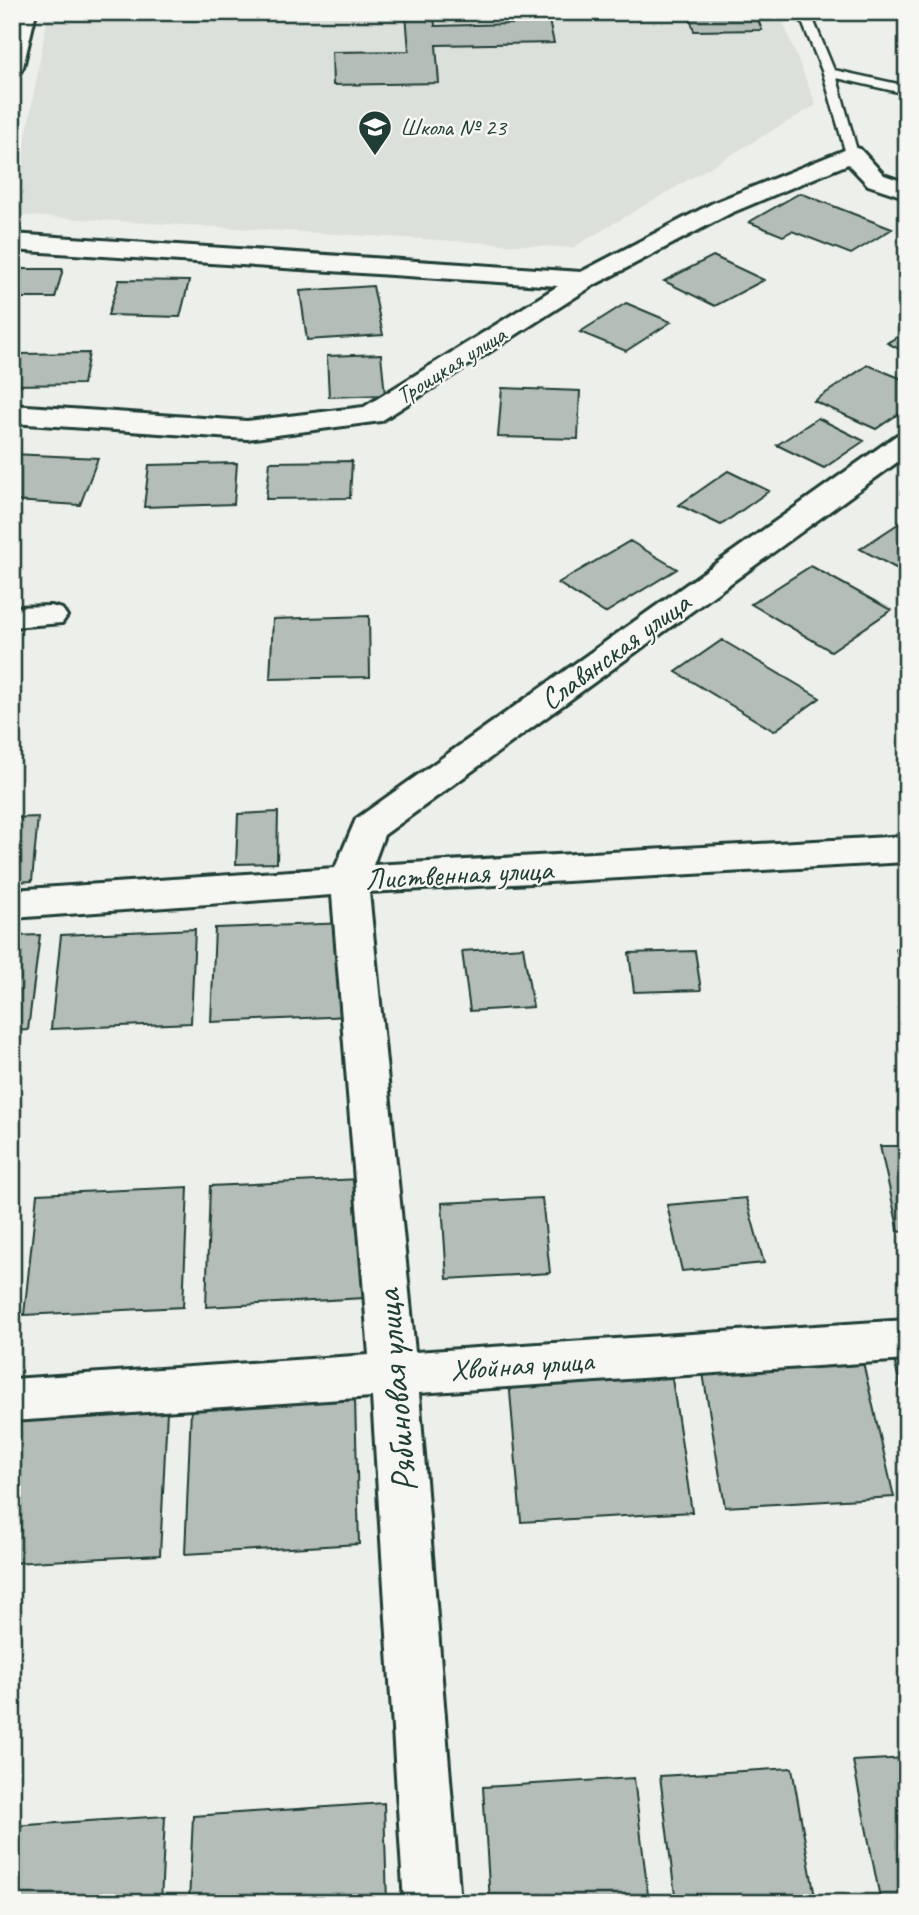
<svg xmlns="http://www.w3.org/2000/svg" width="919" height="1915" viewBox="0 0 919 1915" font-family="Caveat,sans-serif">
  <rect width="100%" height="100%" fill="#edefea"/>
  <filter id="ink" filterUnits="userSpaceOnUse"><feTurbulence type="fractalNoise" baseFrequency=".0143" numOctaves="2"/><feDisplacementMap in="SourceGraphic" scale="14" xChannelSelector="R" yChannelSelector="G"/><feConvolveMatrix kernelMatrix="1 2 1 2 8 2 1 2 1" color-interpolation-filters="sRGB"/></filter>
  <g filter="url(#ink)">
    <path fill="#dce0db" d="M68 12H779L816 105 572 248 12 215 47 20Z"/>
    <path fill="#b4bdb8" stroke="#1f3d34" stroke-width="2" d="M510 12H547L554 43 436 45 439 83 333 85 332 52 409 51 406 14H434L435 26 512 24Z
      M688 12H755L762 30 694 31Z
      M800 193 892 229 851 254 792 231 783 236 749 222Z
      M713 256 764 280 715 306 664 281Z
      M12 269H63L55 298H12Z
      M119 280 189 281 180 317 108 315Z
      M373 286 383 335 307 340 300 291Z
      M626 303 671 322 626 351 580 332Z
      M907 331V353L887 343Z
      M89 353 83 384 12 385 19 354Z
      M381 354 385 395 329 397 327 356Z
      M868 365 907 381V408L876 429 814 401Z
      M502 388 580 391 578 439 498 437Z
      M818 418 864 441 824 468 777 445Z
      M12 454 98 458 80 505 12 501Z
      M352 461 350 498 266 499 270 462Z
      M237 463 234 504 144 507 149 465Z
      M728 471 769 491 721 525 679 505Z
      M907 518V574L860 549Z
      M630 541 677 569 605 613 558 583Z
      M811 566 891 610 831 651 751 604Z
      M369 616 370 677 270 679 273 619Z
      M722 640 820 698 774 731 676 672Z
      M278 812 277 863 236 864 238 814Z
      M38 817 32 881 12 882V818Z
      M348 923 351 1016 211 1022 215 928Z
      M195 929 191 1023 51 1029 61 935Z
      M40 935 28 1030 12 1031V936Z
      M523 947 533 1007 470 1011 462 951Z
      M896 949H907V987Z
      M695 951 701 990 634 992 629 953Z
      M880 1146H907V1231L899 1232Z
      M360 1179 364 1298 206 1307 210 1186Z
      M188 1187 183 1307 24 1315 37 1194Z
      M542 1198 550 1273 447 1279 442 1203Z
      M746 1198 764 1263 682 1271 667 1205Z
      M862 1358 894 1497 725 1507 702 1367Z
      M907 1359V1414L894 1360Z
      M671 1372 692 1512 521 1522 509 1380Z
      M355 1400 359 1544 185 1554 191 1409Z
      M167 1410 160 1555 12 1563V1418Z
      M907 1758V1903H881L853 1761Z
      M792 1768 816 1903H676L660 1776Z
      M634 1778 649 1903H490L483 1787Z
      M384 1803 387 1903H189L193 1816Z
      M165 1816 161 1903H12V1826Z"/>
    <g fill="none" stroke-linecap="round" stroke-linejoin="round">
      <g stroke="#1f3d34" stroke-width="5">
        <path id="service" d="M798 12H810L834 70 907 86V94L837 78 858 154 857 157 852 158 846 154 823 73Z"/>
      </g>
      <g stroke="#1f3d34" stroke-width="6">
        <path id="minor" d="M15 12H36L23 67 20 72 12 74V24Z
          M852 147 860 149 884 175 907 183V198L868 185 848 164 731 213 594 285 381 421 247 439 12 423V405L247 421 364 407 558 286 12 250V234L581 272 713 203Z
          M907 432V455L384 835 373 865 907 836V862L369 892 415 1352 907 1320V1360L419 1393 460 1903H404L372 1397 12 1421V1379L369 1355 332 895 12 918V890L335 868 356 819 897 435Z
          M51 606 62 609 67 616 62 623 12 627V607Z"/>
      </g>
      <use href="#service" fill="#f6f6f2" fill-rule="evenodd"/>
      <use href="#minor" fill="#f6f6f2" fill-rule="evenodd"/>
    </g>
  </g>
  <defs>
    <g id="school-pin" transform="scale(1.75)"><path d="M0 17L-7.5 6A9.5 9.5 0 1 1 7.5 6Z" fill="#1f3d34" stroke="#f6f6f2"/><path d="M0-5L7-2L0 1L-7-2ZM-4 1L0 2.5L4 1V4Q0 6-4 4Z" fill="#fff"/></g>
  </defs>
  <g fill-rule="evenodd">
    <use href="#school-pin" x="375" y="127"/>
  </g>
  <g text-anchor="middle" stroke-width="5" stroke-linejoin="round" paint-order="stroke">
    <g font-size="24" fill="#1f3d34" stroke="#f6f6f2" text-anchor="start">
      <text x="400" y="135">Школа № 23</text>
    </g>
    <g font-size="24" fill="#1f3d34" stroke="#f6f6f2">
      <text transform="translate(451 365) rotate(-32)" y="8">Троицкая улица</text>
    </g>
    <g font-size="30" fill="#1f3d34" stroke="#f6f6f2">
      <text transform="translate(615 651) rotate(-36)" y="10">Славянская улица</text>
      <text transform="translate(459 874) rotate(-3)" y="10">Лиственная улица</text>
      <text transform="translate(522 1365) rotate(-4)" y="10">Хвойная улица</text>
    </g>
    <g font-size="37" fill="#1f3d34" stroke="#f6f6f2">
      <text transform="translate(395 1391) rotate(-95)" y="13">Рябиновая улица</text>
    </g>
  </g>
  <rect width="919" height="1915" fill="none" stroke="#f6f6f2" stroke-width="42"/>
  <rect x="21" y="21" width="877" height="1873" fill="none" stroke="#1f3d34" stroke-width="2.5" filter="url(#ink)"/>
</svg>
